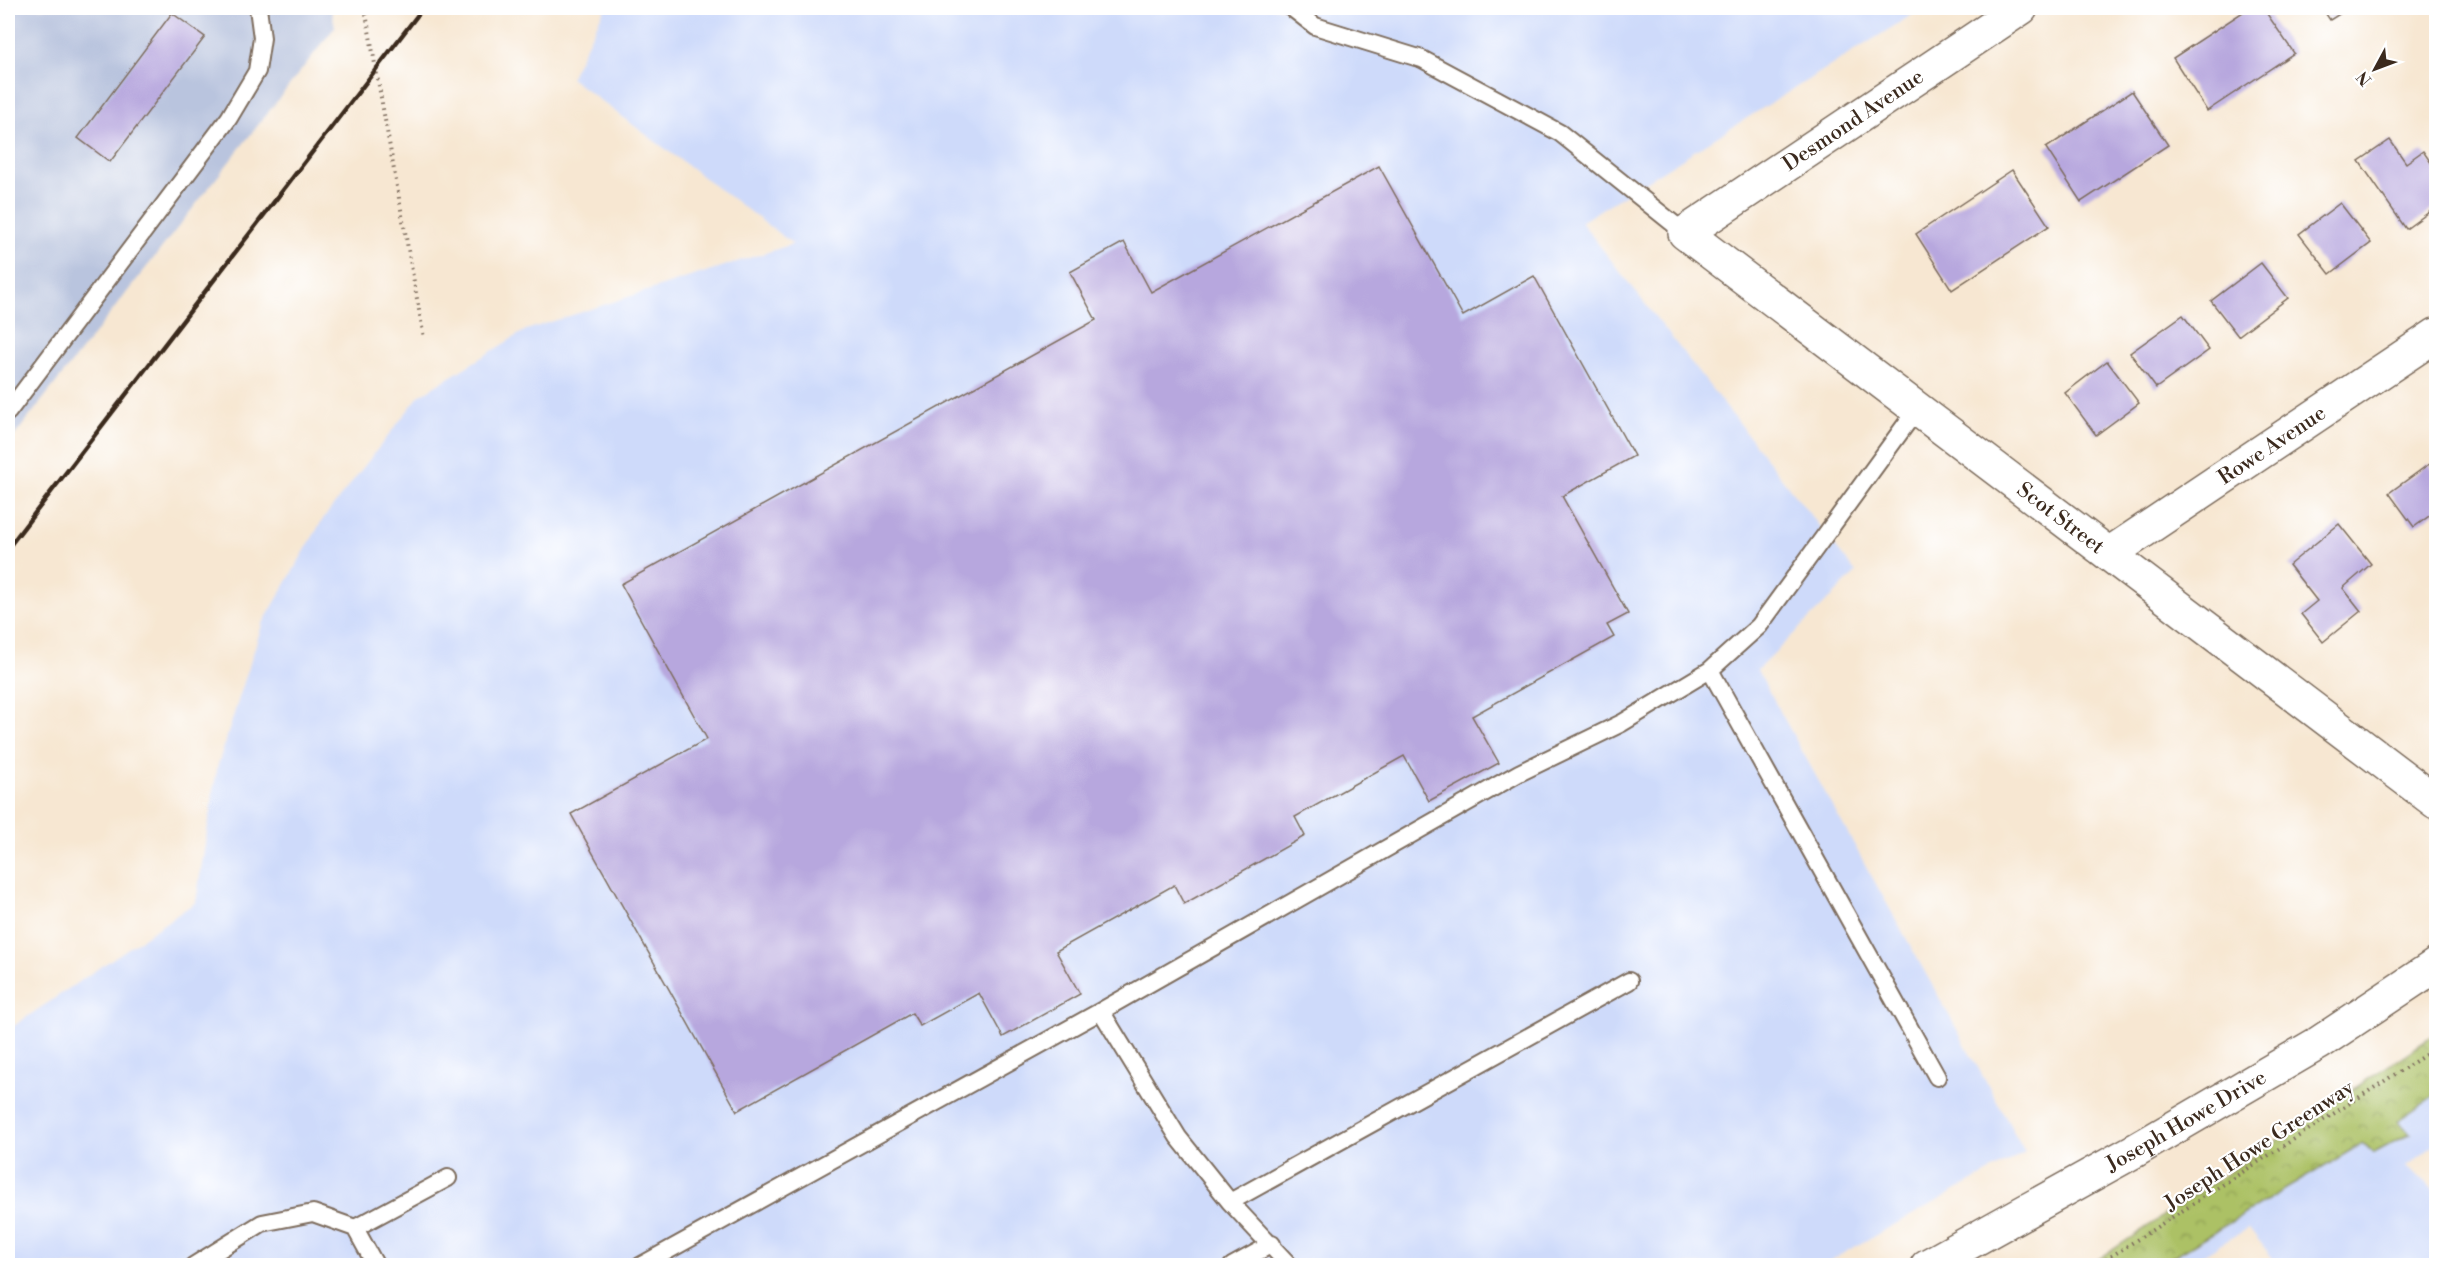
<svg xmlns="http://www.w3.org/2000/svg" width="2444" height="1273" viewBox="0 0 2444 1273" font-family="'Libre Bodoni',serif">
  <defs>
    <pattern id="park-crowns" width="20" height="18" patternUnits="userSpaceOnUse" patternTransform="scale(1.5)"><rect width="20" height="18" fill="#acc165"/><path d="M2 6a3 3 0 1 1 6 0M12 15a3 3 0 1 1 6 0" fill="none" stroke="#8d9d53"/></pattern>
  </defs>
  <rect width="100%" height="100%" fill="#fff"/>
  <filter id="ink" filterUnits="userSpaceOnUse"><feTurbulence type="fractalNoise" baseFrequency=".0167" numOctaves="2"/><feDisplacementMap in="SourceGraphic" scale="12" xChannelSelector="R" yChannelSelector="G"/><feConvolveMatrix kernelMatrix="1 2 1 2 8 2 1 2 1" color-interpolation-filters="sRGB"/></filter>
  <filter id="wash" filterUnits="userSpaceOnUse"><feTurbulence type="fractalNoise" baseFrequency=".008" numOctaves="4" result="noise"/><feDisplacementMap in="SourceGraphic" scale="24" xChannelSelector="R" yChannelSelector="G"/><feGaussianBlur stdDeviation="1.35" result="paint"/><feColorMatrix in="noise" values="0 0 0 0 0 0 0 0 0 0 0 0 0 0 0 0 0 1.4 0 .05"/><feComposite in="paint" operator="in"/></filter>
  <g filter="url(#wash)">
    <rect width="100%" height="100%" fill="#f7e7d2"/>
    <path fill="#cedafa" d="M605 8H1923L1581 222 1856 573 1757 670 2025 1152 1822 1265 8 1266V1030L196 902 217 768 262 625 323 519 419 396 526 330 793 244 570 78Z
      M2436 1094V1144L2407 1166 2436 1192V1265H2278L2249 1228 2185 1265 2159 1266 2363 1143 2410 1132 2396 1121Z"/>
    <path fill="#b9c4de" d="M8 8H331L335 27 8 444Z"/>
    <path fill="url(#park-crowns)" stroke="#747642" stroke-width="1.5" d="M2436 1034V1094L2397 1121 2411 1133 2374 1153 2363 1143 2159 1265H2090Z"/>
    <g id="blocks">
      <path fill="#b7a7de" d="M2249 8H2263L2294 53 2207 111 2173 58Z
        M2322 8H2349L2330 20Z
        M172 13 205 37 110 162 78 138Z
        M2132 91 2168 145 2081 202 2046 148Z
        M2390 140 2406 163 2423 151 2436 170V207L2406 229 2359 161Z
        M1379 166 1463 316 1534 276 1634 456 1562 496 1628 614 1607 625 1614 637 1472 716 1499 763 1429 801 1404 756 1295 817 1305 836 1184 904 1174 885 1056 951 1080 994 1003 1037 979 993 920 1026 912 1013 737 1111 571 814 707 739 621 584 1096 320 1070 272 1124 242 1151 292Z
        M2012 170 2049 226 1952 290 1916 234Z
        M2340 203 2371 243 2330 274 2299 234Z
        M2261 263 2288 298 2238 336 2211 301Z
        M2183 315 2209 350 2156 388 2130 353Z
        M2107 361 2139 403 2096 435 2065 393Z
        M2429 464 2436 474V511L2414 527 2389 493Z
        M2339 524 2371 564 2343 588 2361 611 2323 642 2301 614 2317 601 2289 565Z"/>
    </g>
  </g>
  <g filter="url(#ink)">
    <use href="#blocks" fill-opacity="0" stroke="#7d6c5d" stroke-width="1.5"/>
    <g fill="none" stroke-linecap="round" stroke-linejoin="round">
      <g stroke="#7d6c5d" stroke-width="20">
        <path id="service" d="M1292 8 1315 26 1422 59 1560 133 1685 233
          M8 412 229 118 257 71 262 38 258 8
          M1710 670 1937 1077
          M1101 1011 1178 1137 1230 1202 1290 1266
          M1230 1202 1629 981
          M193 1266 262 1223 313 1213 355 1228
          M376 1266 355 1228 448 1178
          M640 1266 1101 1011 1519 773 1622 723 1710 670 1759 626 1917 409
          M1232 1266 1272 1244"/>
      </g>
      <g stroke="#7d6c5d" stroke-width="36">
        <g id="minor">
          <path id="s1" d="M2021 8 1685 233 2436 802"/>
          <path id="s2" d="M2109 554 2436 335"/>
        </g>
      </g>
      <g stroke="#7d6c5d" stroke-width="36">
        <g id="secondary">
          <path id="s3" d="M1927 1266 2136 1150 2319 1043 2436 965"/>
        </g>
      </g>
      <path stroke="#7d6c5d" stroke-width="4" stroke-dasharray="1.5 4.5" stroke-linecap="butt" d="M365 8 424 338
        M2096 1266 2436 1048"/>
      <use href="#service" stroke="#fff" stroke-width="16"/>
      <use href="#minor" stroke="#fff" stroke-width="33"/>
      <use href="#secondary" stroke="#fff" stroke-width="33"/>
      <path stroke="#3b2a1e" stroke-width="4.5" d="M8 548 423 8"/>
    </g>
  </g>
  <g text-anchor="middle" stroke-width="4.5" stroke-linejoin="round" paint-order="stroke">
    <g font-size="21" fill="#3b2a1e" stroke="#fff">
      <text transform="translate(1853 120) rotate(-34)" y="7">Desmond Avenue</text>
      <text dy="7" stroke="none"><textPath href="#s2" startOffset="196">Rowe Avenue</textPath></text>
      <text dy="7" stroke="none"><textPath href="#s1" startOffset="876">Scot Street</textPath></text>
      <text dy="7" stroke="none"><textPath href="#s3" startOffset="297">Joseph Howe Drive</textPath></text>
      <text transform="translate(2259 1145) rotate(-33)" y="7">Joseph Howe Greenway</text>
    </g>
  </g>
  <rect width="2444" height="1273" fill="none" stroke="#fff" stroke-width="30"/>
  <g transform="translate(2375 69) rotate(229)" stroke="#ffffff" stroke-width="4.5" paint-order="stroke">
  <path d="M0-4.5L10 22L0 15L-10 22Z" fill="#3b2a1e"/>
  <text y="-9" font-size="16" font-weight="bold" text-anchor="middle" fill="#3b2a1e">N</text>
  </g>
</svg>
